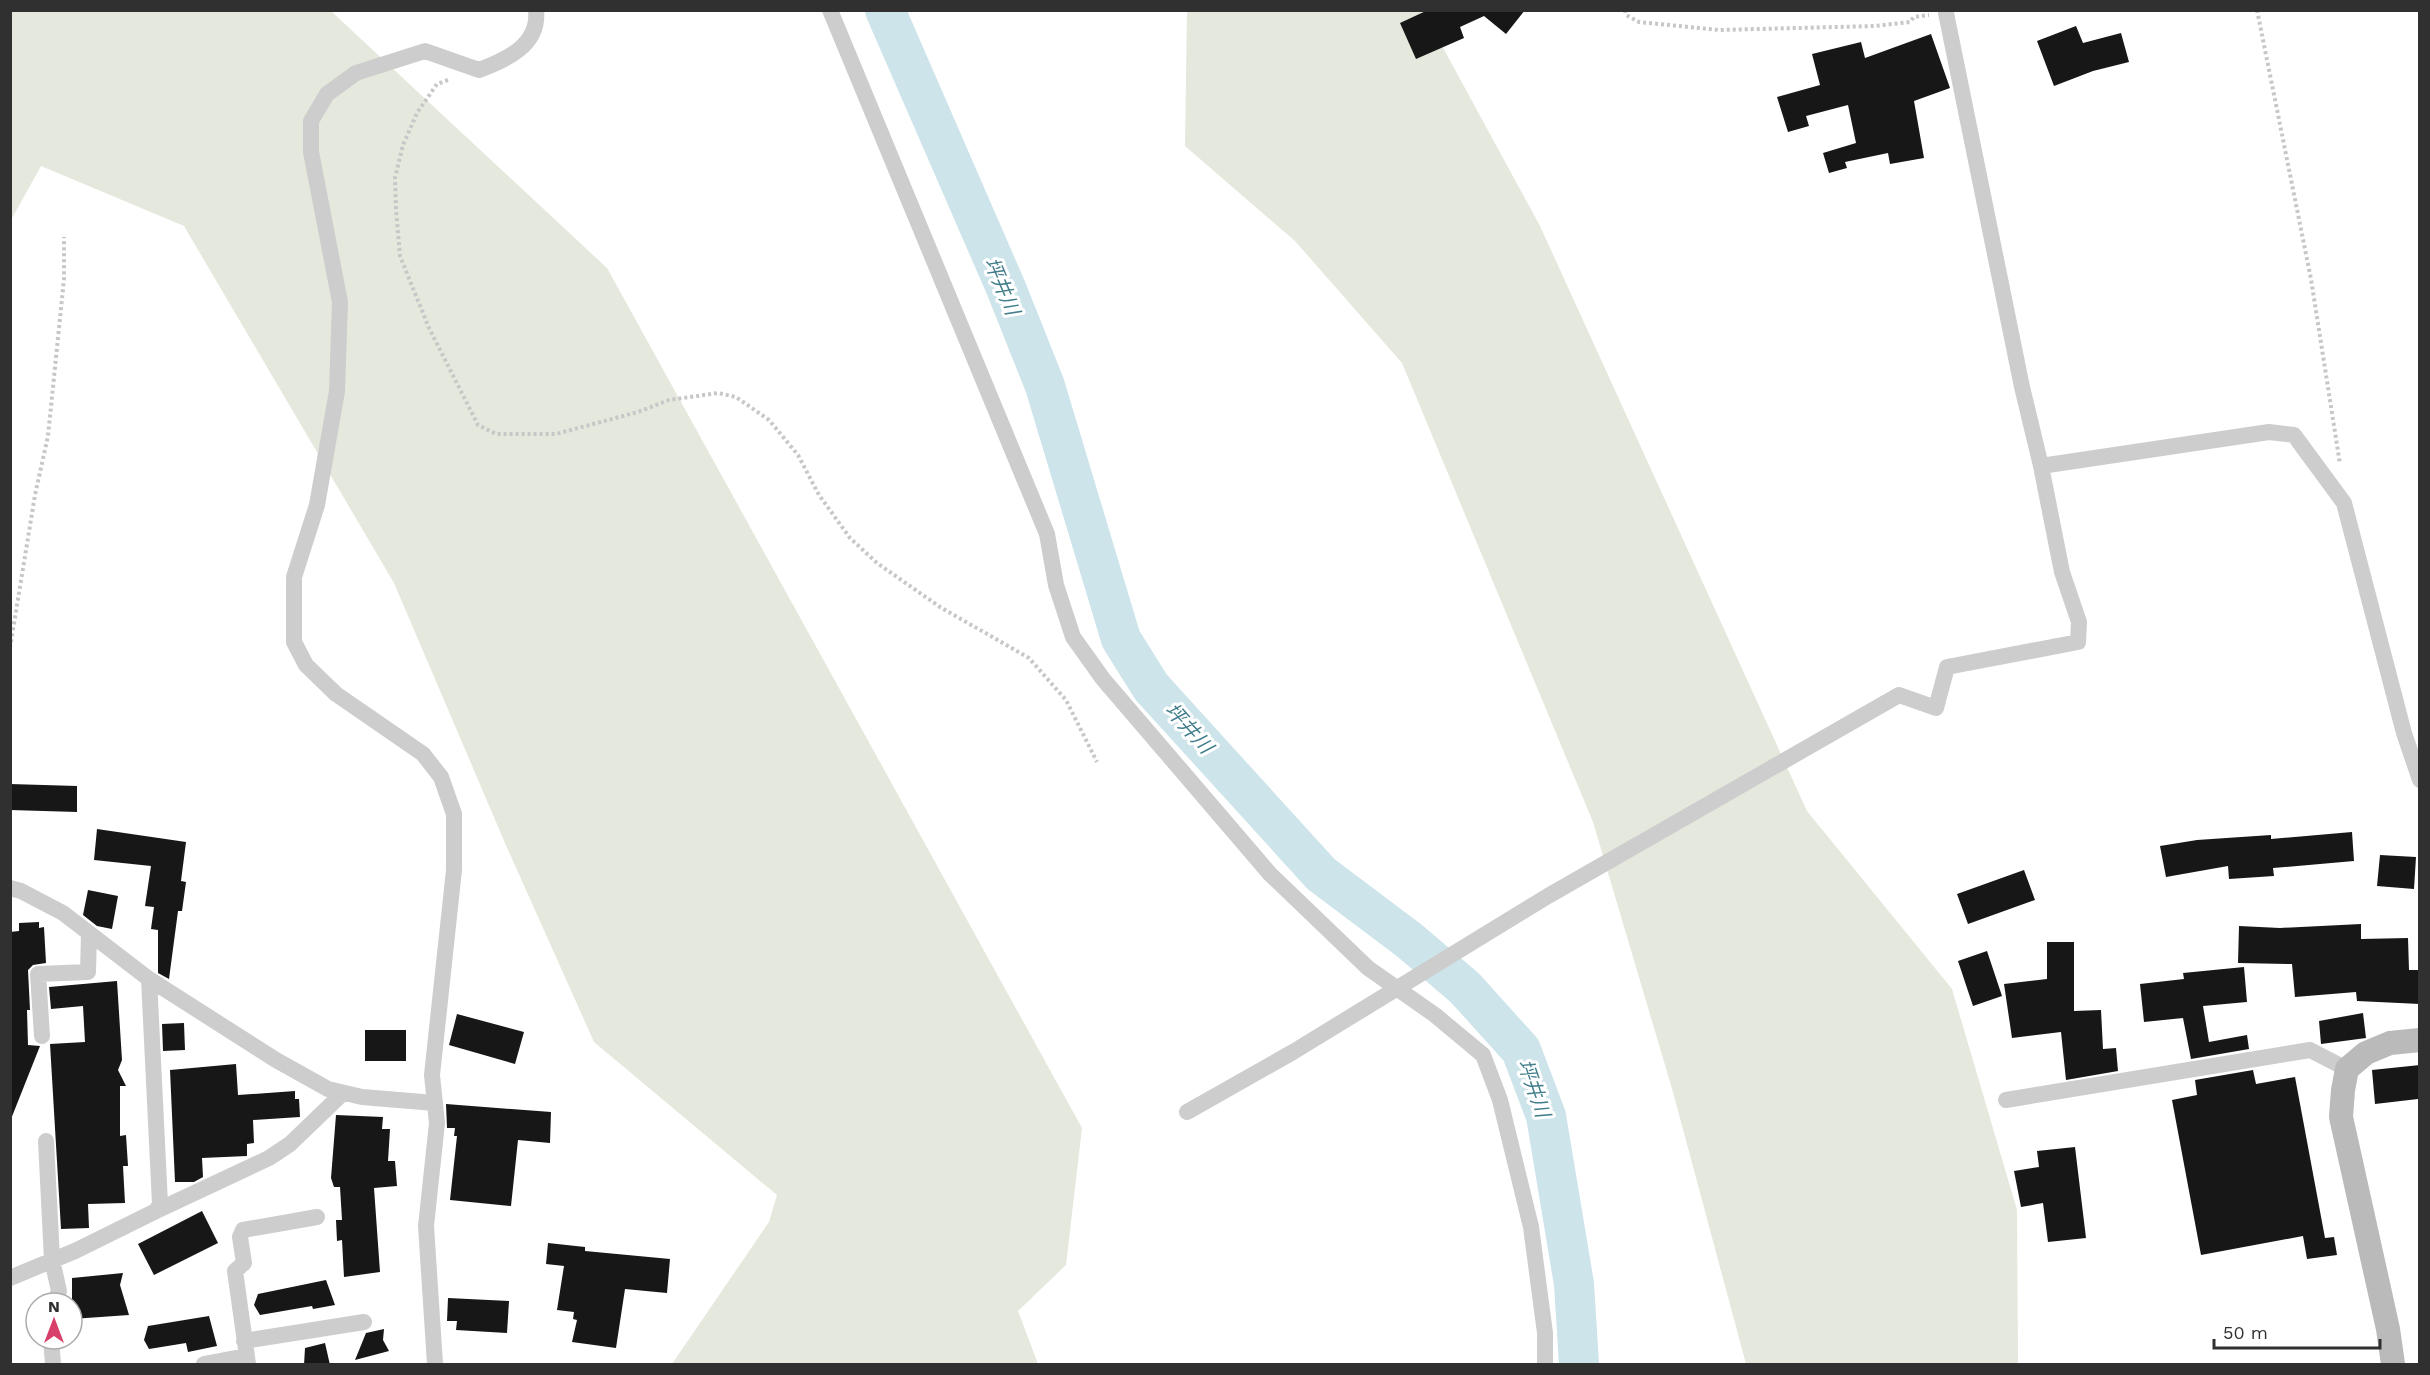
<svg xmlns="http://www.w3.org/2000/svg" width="2430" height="1375" viewBox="0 0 2430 1375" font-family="'Work Sans','Noto Sans JP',sans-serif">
  <rect width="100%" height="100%" fill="#fff"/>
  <path fill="#e5e8dc" d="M11 11H331L607 268 1082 1128 1066 1265 1018 1311 1038 1364H672L769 1222 777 1195 594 1042 505 843 394 583 184 226 41 166 11 220Z
    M1187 11H1423L1540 226 1807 811 1952 989 2017 1210 2018 1364H1746L1673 1092 1593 822 1402 363 1295 241 1185 146Z"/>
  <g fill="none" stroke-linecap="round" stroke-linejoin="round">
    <path stroke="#cce4ea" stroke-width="40" d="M885 10 1006 288 1045 386 1121 639 1151 687 1321 874 1410 941 1465 988 1521 1050 1546 1116 1574 1284 1579 1364"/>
  </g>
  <path fill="#171717" d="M1428 10H1525L1506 34 1484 16 1460 27 1464 38 1416 59 1400 23Z
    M2076 26 2083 43 2121 33 2129 62 2093 71 2054 86 2037 41Z
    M1931 34 1950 88 1914 101 1924 158 1890 164 1888 153 1845 162 1847 168 1829 173 1823 153 1856 143 1848 105 1806 116 1809 126 1788 132 1777 97 1820 85 1812 54 1861 42 1865 58Z
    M10 784 77 786V812L10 810Z
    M97 829 186 842 181 881 186 882 182 911H178L169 979 158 973V930L151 929 154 907 145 906 151 866 94 860Z
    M2352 832 2354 861 2273 868 2274 876 2229 879 2228 866 2166 877 2160 846 2197 840 2271 835V839Z
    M2380 855 2416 857 2414 889 2377 886Z
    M2024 870 2035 900 1968 924 1957 894Z
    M88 890 118 896 112 929 97 926 83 915Z
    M39 922V928L44 927 46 963 33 965 28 970 30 1010H27L28 1045 40 1046 11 1119 10 932 19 931V923Z
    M2361 924V939L2408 938 2409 970H2420V1004L2357 1001 2356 992 2295 997 2292 964 2238 963 2239 926 2280 928Z
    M2047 942H2074V1011L2101 1010 2103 1049 2116 1048 2118 1071 2066 1080 2061 1032 2012 1038 2004 984 2047 979Z
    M1987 951 2002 996 1973 1006 1958 961Z
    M2244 967 2247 1002 2203 1006 2209 1042 2247 1035 2249 1049 2191 1059 2183 1018 2144 1022 2140 984 2184 979 2183 973Z
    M117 981 122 1060 118 1070 126 1086H120V1136L126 1135 128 1166H123L125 1203 88 1204 89 1228 61 1229 50 1044 85 1042 83 1006 51 1009 49 987Z
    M2363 1013 2366 1038 2321 1044 2319 1021Z
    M457 1014 524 1032 515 1064 449 1045Z
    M184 1023 185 1050 163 1051 162 1024Z
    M365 1030H406V1061H365Z
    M236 1064 238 1095 295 1091V1099H299L300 1117 253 1120 254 1143 247 1144V1156L202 1158 203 1177 194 1182H175L170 1070Z
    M2420 1065 2418 1099 2375 1104 2372 1070Z
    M2253 1070 2256 1084 2295 1077 2325 1238 2334 1237 2337 1255 2307 1259 2303 1236 2201 1255 2172 1100 2197 1095 2195 1080Z
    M446 1104 551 1112 550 1143 518 1140 511 1206 450 1200 457 1136H454L455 1128H447Z
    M336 1115 383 1117 382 1129H390L388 1161H395L397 1186 374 1188 380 1272 344 1277 342 1240 337 1241 336 1220H342L340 1187H334L331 1178Z
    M2075 1147 2086 1238 2048 1242 2043 1203 2021 1207 2014 1171 2039 1167 2037 1151Z
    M202 1211 218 1243 154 1275 138 1244Z
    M548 1243 585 1247V1251L670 1259 667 1293 625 1289 616 1348 572 1342 577 1320 573 1319 574 1312 557 1310 564 1266 546 1264Z
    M123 1273 120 1285 129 1315 72 1319V1278Z
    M326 1280 335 1305 313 1309 312 1306 260 1315 254 1305 258 1294Z
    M448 1298 509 1301 507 1333 456 1330 457 1321H447Z
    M209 1316 217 1346 188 1352 186 1343 149 1349 144 1340 148 1326Z
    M384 1329 383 1340 389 1351 355 1360 366 1333Z
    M325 1343 330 1365H304L305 1348Z"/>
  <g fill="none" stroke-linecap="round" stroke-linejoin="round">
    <path stroke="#c7c7c7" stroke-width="4" stroke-dasharray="3 3" stroke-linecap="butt" d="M1625 10 1626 15 1639 22 1719 30 1875 26 1910 22 1914 17 1929 15
      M2257 10 2311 279 2340 464
      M448 80 437 84 417 113 403 145 395 178 396 209 400 256 429 328 478 425 496 434H556L638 412 669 400 718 393 736 397 769 420 798 455 819 495 850 538 877 563 940 607 1029 658 1066 700 1097 762
      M10 648 35 495 48 436 64 279V237"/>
    <path stroke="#cdcdcd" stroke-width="16" d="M830 10 1047 534 1056 585 1073 637 1103 679 1270 874 1368 968 1435 1015 1483 1055 1500 1100 1531 1227 1545 1333V1364
      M1946 13 2022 387 2041 466 2269 432 2294 435 2344 503 2404 733 2420 780
      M10 888 21 891 63 913 149 979 276 1060 328 1089 362 1097 435 1103
      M42 1036 38 974 88 972 89 934
      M2006 1100 2310 1050 2347 1069
      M1187 1112 1293 1052 1548 896 1899 695 1936 708 1947 667 2078 642 2079 622 2062 572 2041 466
      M46 1141 52 1260 59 1291 54 1303
      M156 1211 269 1158 290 1144 343 1093
      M10 1278 75 1251 156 1211 160 1204 149 979
      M51 1339 53 1364
      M244 1341 364 1322
      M204 1364 246 1356
      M248 1364 235 1271 244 1263 240 1237 243 1230 317 1217
      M435 1364 426 1226 437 1123 432 1075 454 870V814L441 777 423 754 336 694 306 665 294 642V577L317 505 337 391 340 302 311 152V121L327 94 356 73 425 51 479 70C506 60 540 45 536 10"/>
    <path stroke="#bababa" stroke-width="24" d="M2393 1364 2388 1329 2341 1117 2343 1090 2347 1069 2366 1053 2390 1043 2420 1040"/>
  </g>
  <g text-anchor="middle" stroke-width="6" stroke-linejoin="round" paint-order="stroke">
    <g font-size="20" font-style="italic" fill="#437e8c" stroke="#fff">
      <text transform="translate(1002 286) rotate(67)" y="7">坪井川</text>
      <text transform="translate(1189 728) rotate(48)" y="7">坪井川</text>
      <text transform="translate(1534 1088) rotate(71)" y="7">坪井川</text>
    </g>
  </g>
  <rect width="2430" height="1375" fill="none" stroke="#303030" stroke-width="24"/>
  <g transform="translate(54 1321)"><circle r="28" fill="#ffffff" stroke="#acacac" stroke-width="1.5"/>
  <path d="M0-4.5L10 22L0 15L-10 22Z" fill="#d94069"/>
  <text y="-9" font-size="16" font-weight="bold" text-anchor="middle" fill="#303030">N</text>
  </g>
  <path d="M2214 1339v9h166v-9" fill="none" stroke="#303030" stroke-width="3"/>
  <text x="2223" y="1339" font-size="18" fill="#303030" stroke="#ffffff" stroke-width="4.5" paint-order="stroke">50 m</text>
</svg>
